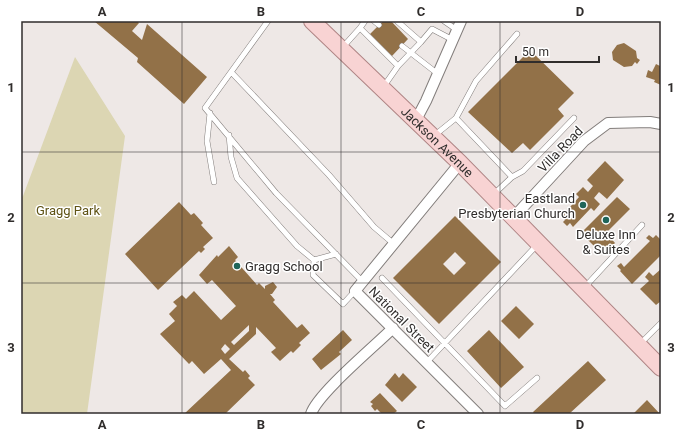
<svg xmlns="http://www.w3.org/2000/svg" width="682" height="435" viewBox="0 0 682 435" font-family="Roboto,sans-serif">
  <rect width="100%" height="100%" fill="#eee8e6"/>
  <path fill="#dcd6b3" d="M75 57 125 136 87 414H21V198L23 196Z"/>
  <path fill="#927148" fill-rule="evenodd" d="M94 21H137L139 23 132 31 142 40 147 24 207 77 184 104 137 62 138 58Z
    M383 21H391L408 39 392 56 370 34Z
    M624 43 636 51 637 58 640 60 637 64 635 62 632 66 624 67 613 60 612 52 617 45Z
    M530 50 574 93 558 109 564 116 530 150 523 143 512 153 468 112Z
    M656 64 660 66 661 69V85L654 82 655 80 646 77 648 70 652 72Z
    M605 161 624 180 607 199 599 192 594 198 600 204 594 211 591 208 573 227 570 223 567 226 563 222 565 220 562 216 579 197 576 194 583 187 588 192 593 186 587 180Z
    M617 197 630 209 608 231H611V235H608L615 243 603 255 581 233Z
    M179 202 191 215 194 213 203 223 201 225 213 238 203 247 205 249 201 253 199 251 158 290 125 254Z
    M455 216 501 262 439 324 393 278ZM455 252 466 263 454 275 443 264Z
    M649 235 653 238 656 235 661 240V255L632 284 620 271 621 270 617 266 621 263 624 267 650 241 646 238Z
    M229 246 238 257 235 260 257 285 259 283 265 289V286L273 282 277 287 272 294H270L275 300 273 302 297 328 302 324 310 333 299 343 301 345 293 353 291 351 280 361 271 352 276 348 256 327V334L229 359 243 372 245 370 250 376 248 378 255 385 225 414H184L231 370 221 359 204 374 192 361 189 364 160 334 175 321 169 314 177 306 173 302 182 295 186 299 194 291 221 320 236 306 212 280 207 284 199 275 217 255 218 257ZM249 325V331L234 345 231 342ZM225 344 230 349 225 354 221 349Z
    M661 269V301L656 305 640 289 649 281 645 277 649 272 653 276Z
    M516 306 534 324 519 339 501 321Z
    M343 330 352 340 339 352 341 354 321 370 312 359Z
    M489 330 524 367 501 388 467 351Z
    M588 361 606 380 569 414H534L533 412Z
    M395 373 399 378 403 373 417 387 402 402 385 385Z
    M380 393 397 411 393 414H382L377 409 375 411 371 406 373 404 370 402Z
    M647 400 660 414H633Z"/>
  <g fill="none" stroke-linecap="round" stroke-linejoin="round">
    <g stroke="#827d7b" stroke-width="6">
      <path id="lane" d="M268 21 205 108 276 193 363 282
        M365 21 360 28 398 66 421 42 397 21
        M374 21 379 25
        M444 21 457 30
        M421 42 432 29 453 40
        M402 46 438 74
        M342 48 360 28
        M232 73 329 175 374 227 394 244
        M384 86 398 66
        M210 113 207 141 214 182
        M456 118 512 177
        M229 135 231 157 237 178 297 246 314 260
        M435 135 456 118 476 81 517 34
        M494 194 512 177 523 171 574 118
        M314 260 313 275 343 304 355 291
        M314 260 336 254
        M382 278 505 406 537 378
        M585 287 642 225
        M640 344 661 323
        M427 362 537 245"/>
    </g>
    <g stroke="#827d7b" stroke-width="12">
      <path id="street" d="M416 120 426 101 461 21
        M460 163 355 291 478 414
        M513 218 584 141 608 123 650 122 661 124
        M311 414C317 394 375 346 393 328"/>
    </g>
    <g stroke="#af8585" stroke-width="18">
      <g id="primary">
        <path id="s1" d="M312 21 460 163 661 368"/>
      </g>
    </g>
    <use href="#lane" stroke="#fff" stroke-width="5"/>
    <use href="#street" stroke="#fff" stroke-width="10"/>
    <use href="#primary" stroke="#f8d3d3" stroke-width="16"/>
  </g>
  <path fill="none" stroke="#302d2c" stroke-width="1" stroke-opacity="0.55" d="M182 21V414M341 21V414M500 21V414M21 152H661M21 283H661"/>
  <g fill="#1f6559" stroke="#fff" stroke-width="1.5">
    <circle cx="583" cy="205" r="4"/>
    <circle cx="606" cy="220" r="4"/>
    <circle cx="237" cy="266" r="4"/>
  </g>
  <g text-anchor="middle" stroke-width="3" stroke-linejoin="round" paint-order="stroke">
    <g font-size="13" fill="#302d2c" stroke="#fff">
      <text dy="5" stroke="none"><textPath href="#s1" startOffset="174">Jackson Avenue</textPath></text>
      <text transform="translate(560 149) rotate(-46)" y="5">Villa Road</text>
      <text transform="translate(402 319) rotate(45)" y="5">National Street</text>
    </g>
    <g font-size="13" fill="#302d2c" stroke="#fff" text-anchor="end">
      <text x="575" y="203">Eastland<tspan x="575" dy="15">Presbyterian Church</tspan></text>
      <text x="606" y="239" text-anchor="middle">Deluxe Inn<tspan x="606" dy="15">&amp; Suites</tspan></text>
      <text x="245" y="271" text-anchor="start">Gragg School</text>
    </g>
    <g font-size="13" fill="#5f5315" stroke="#fff">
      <text x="68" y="215">Gragg Park</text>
    </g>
  </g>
  <rect width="682" height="435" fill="none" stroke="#ffffff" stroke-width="44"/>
  <path d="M516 56v6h83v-6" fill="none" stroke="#302d2c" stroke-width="2"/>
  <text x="522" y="56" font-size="12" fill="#302d2c" stroke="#ffffff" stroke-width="3" paint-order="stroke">50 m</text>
  <rect x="22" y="22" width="638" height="391" fill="none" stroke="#302d2c" stroke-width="1.5"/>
  <g font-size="13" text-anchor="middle" font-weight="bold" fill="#302d2c">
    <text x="102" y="16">A</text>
    <text x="261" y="16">B</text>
    <text x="421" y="16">C</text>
    <text x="580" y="16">D</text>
    <text x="11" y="92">1</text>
    <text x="671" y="92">1</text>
    <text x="11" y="222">2</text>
    <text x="671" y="222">2</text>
    <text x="11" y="352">3</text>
    <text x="671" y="352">3</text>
    <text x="102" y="429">A</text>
    <text x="261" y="429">B</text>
    <text x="421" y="429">C</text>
    <text x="580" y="429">D</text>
  </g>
</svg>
